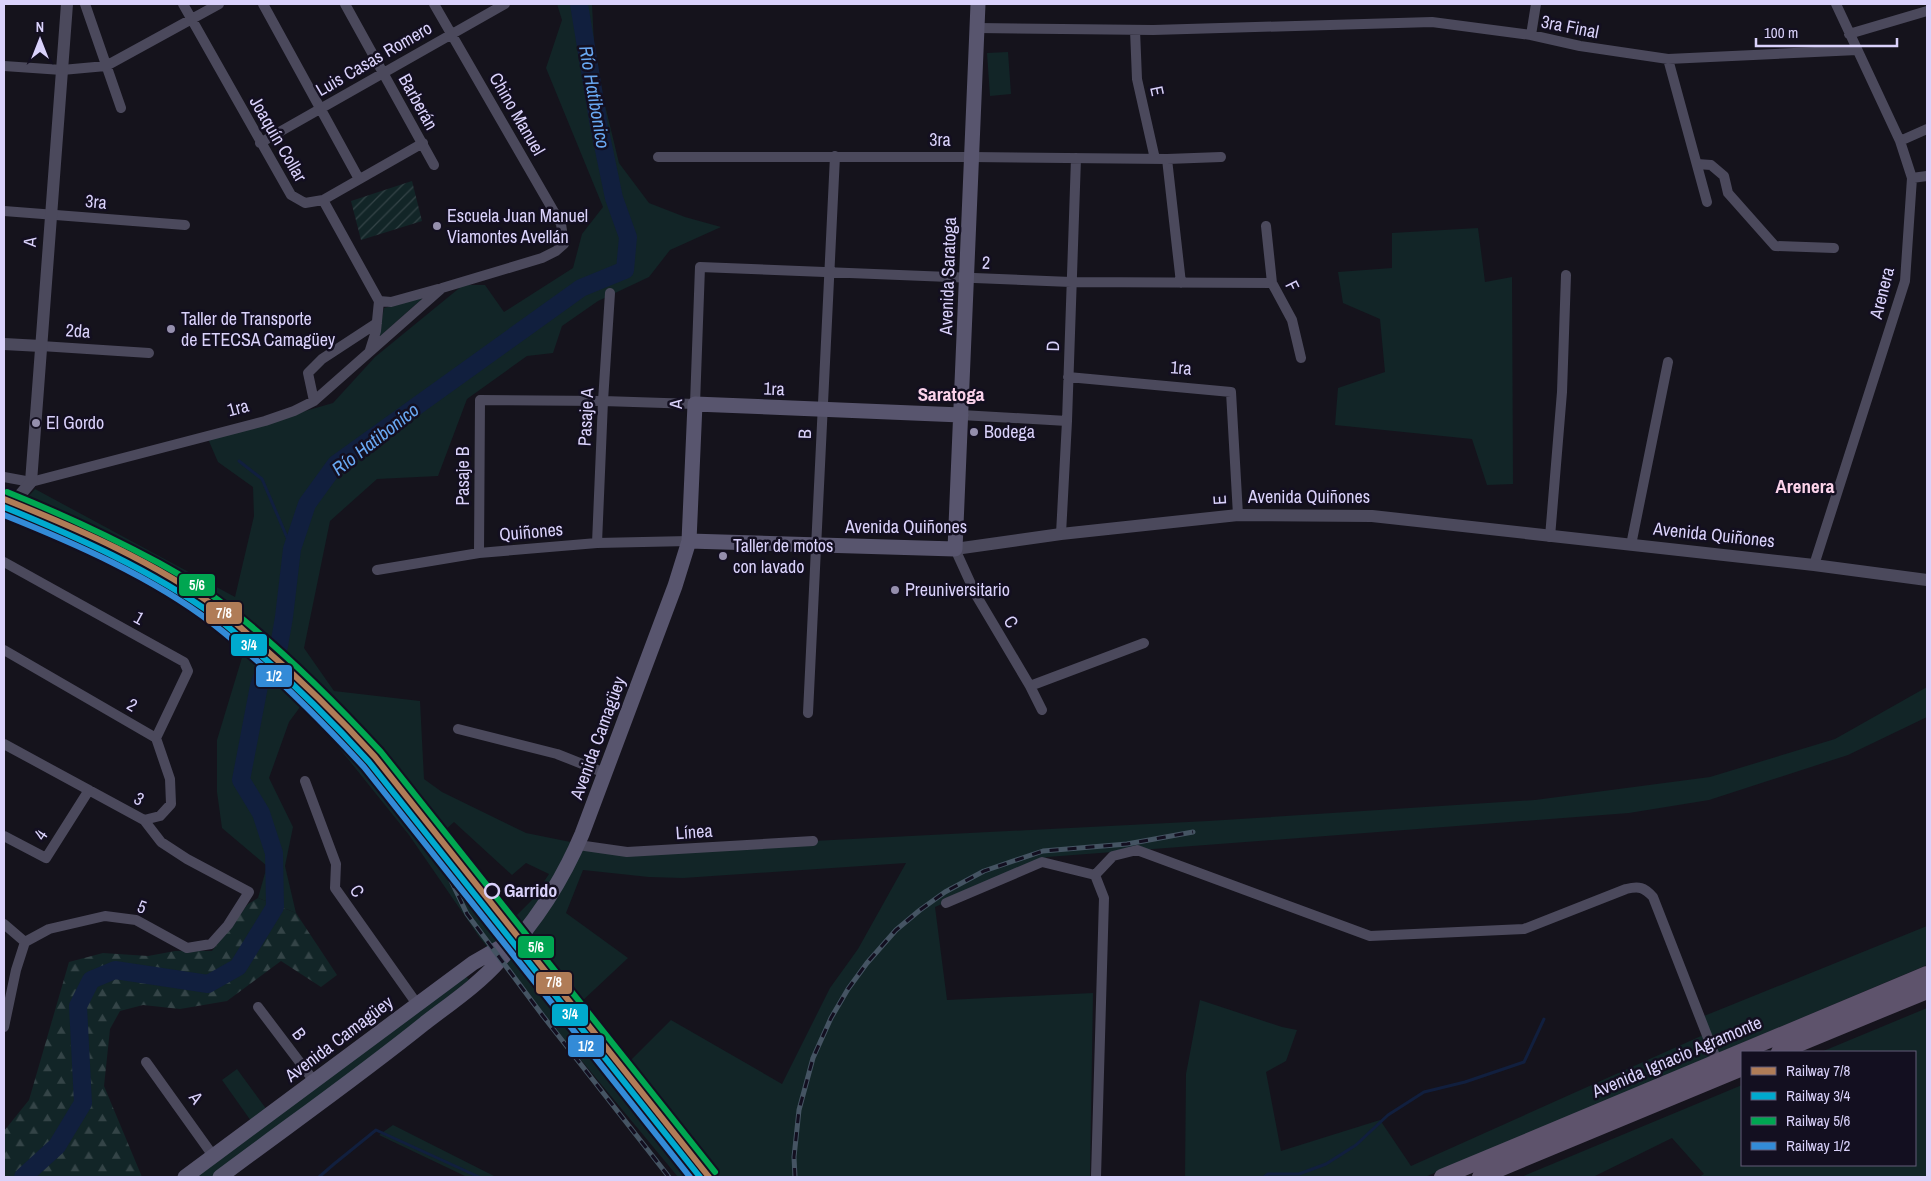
<svg xmlns="http://www.w3.org/2000/svg" width="1931" height="1181" viewBox="0 0 1931 1181" font-family="'Archivo Narrow',sans-serif">
  <defs>
    <pattern id="forest-firs" width="22" height="20" patternUnits="userSpaceOnUse" patternTransform="scale(1.25)"><rect width="22" height="20" fill="#122527"/><path d="M5 1l3.5 6h-7zM16 11l3.5 6h-7z" fill="#344447"/></pattern>
    <pattern id="garden-furrows" width="10" height="10" patternUnits="userSpaceOnUse" patternTransform="scale(1.25)"><rect width="10" height="10" fill="#122527"/><path d="M-1 1l2-2M0 10L10 0M9 11l2-2" fill="none" stroke="#344447"/></pattern>
  </defs>
  <rect width="100%" height="100%" fill="#15131c"/>
  <path fill="#122527" fill-rule="evenodd" d="M557 4H592L595 64 619 163 649 203 685 217 721 227 670 250 649 277 598 301 562 326 553 353 527 356 467 399 438 476 377 479 330 521 304 648 334 691 420 701 424 779 442 792 526 833 625 853 813 841 1208 821 1535 800 1710 777 1835 739 1927 687V717L1848 755 1709 800 1629 813 1047 857 935 907 947 1000 1093 993 1090 1177H678L480 938 409 835 303 703 289 722 269 778 293 827 285 866 296 913 258 898 267 866 222 828 217 792V740L244 651 181 603 127 573 9 519 35 489 235 597 254 516 253 487 218 462 208 439 333 403 375 357 463 285H485L504 312 573 268 582 234 603 207 546 68 562 20ZM454 822 512 875 526 863 549 874 532 900 514 918 443 832ZM906 863 858 949 830 988 782 1084 671 1020 629 1062 580 1003 628 958 566 913 583 870 649 877 683 878Z
    M1008 52 1011 94 990 96 987 53Z
    M1478 228 1485 282 1512 277 1513 484 1487 485 1472 439 1335 425 1338 388 1385 372 1380 319 1343 303 1338 272 1392 268V233Z
    M424 297 378 338 384 308Z
    M1927 926V965L1425 1177H1185L1186 1074 1200 1000 1282 1027 1297 1030 1286 1061 1266 1072 1281 1151 1380 1120 1411 1166 1710 1032 1704 1016Z
    M465 975 469 980 319 1098 212 1177H195Z
    M1927 1008V1177H1699L1704 1174 1672 1138 1593 1177H1521L1742 1085V1165H1915V1052H1821Z
    M237 1069 267 1110 251 1121 222 1080Z
    M393 1125 496 1177H467L379 1135Z"/>
  <path fill="url(#forest-firs)" d="M258 898 296 913 337 975 321 987 281 961 227 1001 180 1009 143 1005 120 1011 110 1029 104 1086 142 1177H4V1131L29 1100 69 962 103 953 148 956 175 951H212L248 904Z"/>
  <path fill="url(#garden-furrows)" d="M412 181 422 221 361 240 351 201Z"/>
  <g fill="none" stroke-linecap="round" stroke-linejoin="round">
    <path stroke="#111f3e" stroke-width="3" d="M239 461 262 479 292 549
      M319 1177 334 1164 376 1130 479 1177
      M1264 1177 1268 1174H1299L1326 1164 1356 1145 1388 1115 1424 1092 1465 1082 1524 1062 1544 1019"/>
    <path stroke="#111f3e" stroke-width="18" d="M23 1177 57 1146 83 1103 78 1006 91 980 115 970 208 984 238 967 275 907 274 853 261 813 241 780 259 686 265 669 279 646 284 617 292 549 307 504 336 464 581 288 625 270 628 237 614 198 599 126 579 4"/>
    <path stroke="#4b495c" stroke-width="10" d="M85 4 121 108
      M183 4 291 195 305 203 323 200 379 301 376 331 370 350
      M263 4 359 179
      M345 4 434 165
      M977 28 1153 30 1432 22 1531 35 1580 46 1668 59 1857 50
      M1135 30 1137 79 1155 159
      M1849 34 1927 11
      M1531 35 1536 4
      M1668 59 1707 202
      M4 66 62 70 106 66 219 4
      M1900 141 1927 129
      M260 143 505 4
      M658 157H971L1167 159 1221 157
      M1167 159 1181 283
      M1697 164 1711 165 1724 176 1728 193 1775 246 1834 248
      M1912 178 1927 176
      M323 200 423 143
      M4 211 185 225
      M1266 226 1272 283 1292 320 1301 358
      M379 301 391 302 438 289
      M41 346 149 353
      M1068 377 1231 392 1238 515
      M314 401 308 373 322 359 377 323
      M961 415 1067 421
      M4 477 31 482 265 421 294 411 314 401 442 288 542 258 556 251 564 244 561 224 434 4
      M1061 534 1067 421 1076 158
      M1550 537 1562 392 1566 275
      M597 543 603 401 610 293
      M1631 545 1668 362
      M955 549 976 595 1030 686 1042 710
      M479 553 480 400 603 401 695 404 700 267 1071 282 1272 283
      M4 562 184 662 188 671 156 738
      M1814 565 1905 281 1912 178 1900 141 1836 4
      M377 570 479 553 597 543 689 541
      M4 650 156 738 170 779 171 804 160 816 144 820
      M1030 686 1144 643
      M808 713 835 156
      M458 729 557 754 605 773
      M4 744 144 820 161 842 187 859 249 892 228 925 211 944 187 948 136 920 105 916 49 929 25 942
      M305 781 336 864 335 888 417 1004
      M4 836 46 858 89 790
      M578 845 627 852 813 841
      M946 903 1042 862 1095 875
      M4 924 25 942
      M258 1007 314 1081
      M4 1027 16 970 25 942
      M146 1062 214 1157
      M1096 1177 1104 898 1095 875 1113 856 1137 850 1370 936 1524 929 1626 889C1639 886 1644 887 1653 897L1717 1061"/>
    <path stroke="#4b495c" stroke-width="12" d="M4 344 41 346
      M4 514 31 482 67 4
      M955 549 1061 534 1238 515 1372 516 1814 565 1927 580"/>
    <path stroke="#58556e" stroke-width="15" d="M689 541 955 549 978 4
      M185 1177 473 963 513 940
      M220 1177C288 1126 358 1077 425 1023 451 1003 479 984 500 960 534 924 563 879 582 834L675 586 689 541 695 404 961 415"/>
    <path stroke="#5e536c" stroke-width="16" d="M1779 1052 1927 991
      M1442 1177 1927 974
      M1480 1177 1742 1068"/>
    <g stroke="#455463" stroke-width="5">
      <path id="rail" d="M4 506 57 528 119 558 176 589 217 616 302 689 342 727 396 792 703 1177
        M435 847 467 914 543 1016 669 1177
        M795 1177 794 1157 799 1110 813 1058 831 1018 848 989 867 963 896 930 920 910 945 892 984 871 1043 851 1127 844 1193 832"/>
    </g>
    <use href="#rail" stroke="#130f20" stroke-width="3" stroke-dasharray="9" stroke-linecap="butt"/>
    <g stroke="#130f20" stroke-width="10">
      <path id="rail-1" d="M4 499C79 529 155 562 220 610 233 620 245 632 258 643 300 679 338 716 375 757L709 1177"/>
    </g>
    <g stroke="#130f20" stroke-width="10">
      <path id="rail-2" d="M4 507C77 537 151 570 215 616 228 626 240 638 253 648 294 684 332 721 369 762L700 1177"/>
    </g>
    <g stroke="#130f20" stroke-width="10">
      <path id="rail-3" d="M7 492C59 513 109 536 159 563 182 576 205 589 226 606 282 649 333 700 381 752L715 1172"/>
    </g>
    <g stroke="#130f20" stroke-width="10">
      <path id="rail-4" d="M4 515C74 543 152 577 212 623 267 666 317 716 364 767L690 1177"/>
    </g>
    <use href="#rail-1" stroke="#b07c57" stroke-width="6"/>
    <use href="#rail-2" stroke="#00a9ce" stroke-width="6"/>
    <use href="#rail-3" stroke="#00a651" stroke-width="6"/>
    <use href="#rail-4" stroke="#338bd7" stroke-width="6"/>
  </g>
  <g fill="#958fad" stroke="#130f20" stroke-width="2">
    <circle cx="437" cy="226" r="5"/>
    <circle cx="171" cy="329" r="5"/>
    <circle cx="36" cy="423" r="5"/>
    <circle cx="974" cy="432" r="5"/>
    <circle cx="723" cy="556" r="5"/>
    <circle cx="895" cy="590" r="5"/>
  </g>
  <circle fill="#130f20" stroke="#dad2fb" stroke-width="2.5" cx="492" cy="891" r="7"/>
  <g text-anchor="middle" stroke-width="5" stroke-linejoin="round" paint-order="stroke">
    <g font-size="18" fill="#dad2fb" stroke="#130f20">
      <text transform="translate(1570 27) rotate(11)" y="6">3ra Final</text>
      <text transform="translate(374 59) rotate(-30)" y="6">Luis Casas Romero</text>
      <text transform="translate(1157 91) rotate(78)" y="6">E</text>
      <text transform="translate(418 102) rotate(61)" y="6">Barberán</text>
      <text transform="translate(517 114) rotate(60)" y="6">Chino Manuel</text>
      <text transform="translate(278 139) rotate(60)" y="6">Joaquín Collar</text>
      <text x="940" y="146">3ra</text>
      <text transform="translate(96 202) rotate(5)" y="6">3ra</text>
      <text transform="translate(30 242) rotate(-86)" y="6">A</text>
      <text transform="translate(986 263) rotate(2)" y="6">2</text>
      <text transform="translate(948 276) rotate(-88)" y="6">Avenida Saratoga</text>
      <text transform="translate(1292 286) rotate(64)" y="6">F</text>
      <text transform="translate(1882 293) rotate(-76)" y="6">Arenera</text>
      <text transform="translate(78 331) rotate(4)" y="6">2da</text>
      <text transform="translate(1053 346) rotate(-89)" y="6">D</text>
      <text transform="translate(1181 368) rotate(4)" y="6">1ra</text>
      <text transform="translate(774 389) rotate(2)" y="6">1ra</text>
      <text transform="translate(676 404) rotate(-89)" y="6">A</text>
      <text transform="translate(238 408) rotate(-15)" y="6">1ra</text>
      <text transform="translate(586 417) rotate(-87)" y="6">Pasaje A</text>
      <text transform="translate(805 434) rotate(-87)" y="6">B</text>
      <text transform="translate(463 476) rotate(-90)" y="6">Pasaje B</text>
      <text x="1309" y="503">Avenida Quiñones</text>
      <text transform="translate(1220 500) rotate(-94)" y="6">E</text>
      <text x="906" y="533">Avenida Quiñones</text>
      <text transform="translate(531 532) rotate(-5)" y="6">Quiñones</text>
      <text transform="translate(1714 535) rotate(6)" y="6">Avenida Quiñones</text>
      <text transform="translate(139 618) rotate(29)" y="6">1</text>
      <text transform="translate(1011 622) rotate(59)" y="6">C</text>
      <text transform="translate(132 705) rotate(30)" y="6">2</text>
      <text transform="translate(598 738) rotate(-70)" y="6">Avenida Camagüey</text>
      <text transform="translate(139 799) rotate(29)" y="6">3</text>
      <text transform="translate(694 832) rotate(-4)" y="6">Línea</text>
      <text transform="translate(41 835) rotate(-57)" y="6">4</text>
      <text transform="translate(357 891) rotate(56)" y="6">C</text>
      <text transform="translate(142 907) rotate(20)" y="6">5</text>
      <text transform="translate(299 1034) rotate(53)" y="6">B</text>
      <text transform="translate(339 1039) rotate(-37)" y="6">Avenida Camagüey</text>
      <text transform="translate(1677 1057) rotate(-23)" y="6">Avenida Ignacio Agramonte</text>
      <text transform="translate(196 1098) rotate(54)" y="6">A</text>
    </g>
    <g font-size="18" fill="#dad2fb" stroke="#130f20" text-anchor="start">
      <text x="447" y="222">Escuela Juan Manuel<tspan x="447" dy="21">Viamontes Avellán</tspan></text>
      <text x="181" y="325">Taller de Transporte<tspan x="181" dy="21">de ETECSA Camagüey</tspan></text>
      <text x="46" y="429">El Gordo</text>
      <text x="984" y="438">Bodega</text>
      <text x="733" y="552">Taller de motos<tspan x="733" dy="21">con lavado</tspan></text>
      <text x="905" y="596">Preuniversitario</text>
    </g>
    <g font-size="18" font-weight="bold" fill="#dad2fb" stroke="#130f20" text-anchor="start">
      <text x="504" y="897">Garrido</text>
    </g>
    <g font-size="19" font-style="italic" fill="#69a8f2" stroke="#130f20">
      <text transform="translate(595 97) rotate(80)" y="7">Río Hatibonico</text>
      <text transform="translate(375 439) rotate(-38)" y="7">Río Hatibonico</text>
    </g>
    <g font-size="19" font-weight="bold" fill="#fbd3ea" stroke="#130f20">
      <text x="951" y="401">Saratoga</text>
      <text x="1805" y="493">Arenera</text>
    </g>
  </g>
  <g stroke="#130f20" stroke-width="2">
    <rect x="178" y="573" width="38" height="24" rx="5" fill="#00a651"/>
    <rect x="205" y="601" width="38" height="24" rx="5" fill="#b07c57"/>
    <rect x="230" y="633" width="38" height="24" rx="5" fill="#00a9ce"/>
    <rect x="255" y="664" width="38" height="24" rx="5" fill="#338bd7"/>
    <rect x="517" y="935" width="38" height="24" rx="5" fill="#00a651"/>
    <rect x="535" y="971" width="38" height="24" rx="5" fill="#b07c57"/>
    <rect x="551" y="1003" width="38" height="24" rx="5" fill="#00a9ce"/>
    <rect x="567" y="1034" width="38" height="24" rx="5" fill="#338bd7"/>
  </g>
  <g font-size="14" text-anchor="middle" font-weight="bold" fill="#fff">
    <text x="197" y="590">5/6</text>
    <text x="224" y="618">7/8</text>
    <text x="249" y="650">3/4</text>
    <text x="274" y="681">1/2</text>
    <text x="536" y="952">5/6</text>
    <text x="554" y="987">7/8</text>
    <text x="570" y="1019">3/4</text>
    <text x="586" y="1051">1/2</text>
  </g>
  <rect width="1931" height="1181" fill="none" stroke="#dad2fb" stroke-width="10"/>
  <rect x="1741" y="1051" width="175" height="115" fill="#130f20" stroke="#635d78"/>
  <rect x="1751" y="1067" width="25" height="8" fill="#b07c57" stroke="#635d78"/>
  <text x="1786" y="1076" font-size="15" fill="#dad2fb">Railway 7/8</text>
  <rect x="1751" y="1092" width="25" height="8" fill="#00a9ce" stroke="#635d78"/>
  <text x="1786" y="1101" font-size="15" fill="#dad2fb">Railway 3/4</text>
  <rect x="1751" y="1117" width="25" height="8" fill="#00a651" stroke="#635d78"/>
  <text x="1786" y="1126" font-size="15" fill="#dad2fb">Railway 5/6</text>
  <rect x="1751" y="1142" width="25" height="8" fill="#338bd7" stroke="#635d78"/>
  <text x="1786" y="1151" font-size="15" fill="#dad2fb">Railway 1/2</text>
  <g transform="translate(40 40)" stroke="#130f20" stroke-width="4" paint-order="stroke">
  <path d="M0-4L9 19L0 12L-9 19Z" fill="#dad2fb"/>
  <text y="-8" font-size="14" font-weight="bold" text-anchor="middle" fill="#dad2fb">N</text>
  </g>
  <path d="M1756 38v8h141v-8" fill="none" stroke="#dad2fb" stroke-width="2.5"/>
  <text x="1764" y="38" font-size="15" fill="#dad2fb" stroke="#130f20" stroke-width="4" paint-order="stroke">100 m</text>
</svg>
